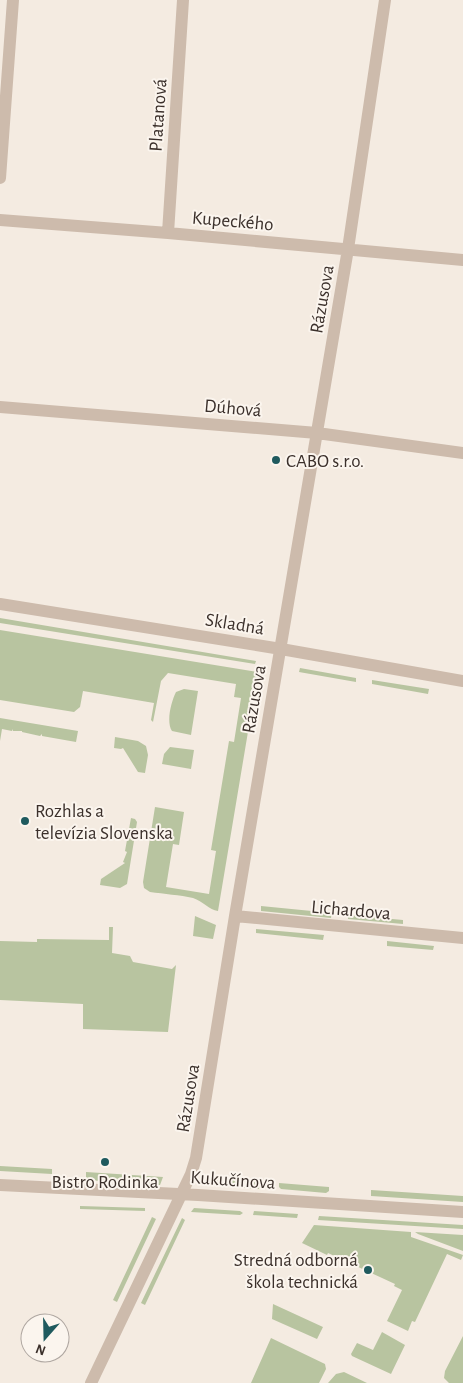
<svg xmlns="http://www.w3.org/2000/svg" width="463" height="1383" viewBox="0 0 463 1383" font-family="'Alegreya Sans',sans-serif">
  <rect width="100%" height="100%" fill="#f4ebe1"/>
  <path fill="#b8c4a0" d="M0 618 256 661 255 664 0 623Z
    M0 630 258 672 218 911C209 910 203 901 193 898 180 895 164 894 150 892L144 888 143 882 155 807 184 812 179 845 173 844 166 887 209 894 216 851 211 850 229 741 234 742 241 698 234 697 236 684 168 673 161 681 153 722 151 720 154 703 83 691 80 707 74 712 0 700Z
    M300 668 356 678V682L299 672Z
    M372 680 429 689 428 694 372 684Z
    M184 689 198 691 191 735 172 731C166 722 171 702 176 692Z
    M0 718 78 731 76 742 42 736V734L40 736 22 732V731H13L12 729V731L2 729 0 741Z
    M115 737 138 741 146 746 148 755 145 773 138 772 123 748 121 749 114 748Z
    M170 747 194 750 191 769 162 764 164 754Z
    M131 818 135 819 137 822 127 884 120 888 100 885 101 879 125 863 123 862 127 852 125 851Z
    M261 906 332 913 331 918 261 911Z
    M348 915 403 920V924L348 919Z
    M195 916 216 925 213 939 193 936Z
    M109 927H113L112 953 130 956 133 962 172 969 176 965 168 1032 83 1029V1004L0 1000V941L37 942V939L109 940Z
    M256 929 324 935 323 940 256 933Z
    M387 941 434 946 433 950 387 946Z
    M0 1166 52 1169V1174L0 1171Z
    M86 1172 163 1177 160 1185 86 1180Z
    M211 1178 260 1181 259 1189 219 1186 212 1182Z
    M279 1183 329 1187V1191L326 1193 281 1189 279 1187Z
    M371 1190 463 1196V1202L371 1196Z
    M80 1206 145 1208V1211L80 1209Z
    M194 1208 240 1211 243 1213 240 1215 191 1212Z
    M254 1211 298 1214 297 1218 253 1215Z
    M319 1216 463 1225V1229L318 1220Z
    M152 1217 156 1219 117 1302 113 1300Z
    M182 1218 185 1220 145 1305 141 1303Z
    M314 1225 411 1232V1237L463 1255 461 1260 447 1254 415 1322 412 1321 408 1331 387 1321 402 1290 394 1286 395 1284 328 1253 327 1255 302 1243Z
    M415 1232 463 1235V1251L418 1234Z
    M273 1304 323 1327 317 1339 272 1319Z
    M382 1332 405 1345 391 1374 352 1356 351 1354 357 1343 373 1350Z
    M463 1336V1383H449L444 1378 445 1371Z
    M271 1338 325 1364 326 1369 319 1383H251Z
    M344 1372 367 1383H328L336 1374Z"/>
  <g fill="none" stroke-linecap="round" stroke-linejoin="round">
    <path stroke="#cdbbac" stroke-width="12" d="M0 178 13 0
      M0 220 168 233 463 260
      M168 233 183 0
      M0 407 317 433 463 453
      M0 604 281 649 463 681
      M235 916 463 938
      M0 1185 198 1195 463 1212
      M91 1383 191 1174 196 1158 235 916 348 249 385 0"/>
  </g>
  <g fill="#1f5a5e" stroke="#fbf5ee" stroke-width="2">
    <circle cx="276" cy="460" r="5"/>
    <circle cx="25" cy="821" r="5"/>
    <circle cx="105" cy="1162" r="5"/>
    <circle cx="368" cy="1270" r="5"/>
  </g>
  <g text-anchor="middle" stroke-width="4" stroke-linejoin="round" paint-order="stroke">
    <g font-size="19" fill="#3b302b" stroke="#fbf5ee">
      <text transform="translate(157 115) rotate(-86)" y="7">Platanová</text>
      <text transform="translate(233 220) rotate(5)" y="7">Kupeckého</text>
      <text transform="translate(321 299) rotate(-80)" y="7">Rázusova</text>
      <text transform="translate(233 407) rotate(5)" y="7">Dúhová</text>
      <text transform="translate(235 623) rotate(9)" y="7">Skladná</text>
      <text transform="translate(253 699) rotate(-80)" y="7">Rázusova</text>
      <text transform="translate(351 909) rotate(5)" y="7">Lichardova</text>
      <text transform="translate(187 1098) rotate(-81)" y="7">Rázusova</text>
      <text transform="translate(233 1179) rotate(4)" y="7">Kukučínova</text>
    </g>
    <g font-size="19" fill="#3b302b" stroke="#fbf5ee" text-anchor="start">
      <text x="286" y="467">CABO s.r.o.</text>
      <text x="35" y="817">Rozhlas a<tspan x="35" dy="22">televízia Slovenska</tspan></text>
      <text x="105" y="1188" text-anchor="middle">Bistro Rodinka</text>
      <text x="358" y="1266" text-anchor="end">Stredná odborná<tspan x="358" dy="22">škola technická</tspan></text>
    </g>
  </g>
  <g transform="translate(45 1338) rotate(200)"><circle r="24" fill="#fbf5ee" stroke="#aea6a0"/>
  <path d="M0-4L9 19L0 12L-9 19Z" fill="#1f5a5e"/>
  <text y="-8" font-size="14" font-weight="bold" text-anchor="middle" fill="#3b302b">N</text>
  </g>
</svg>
